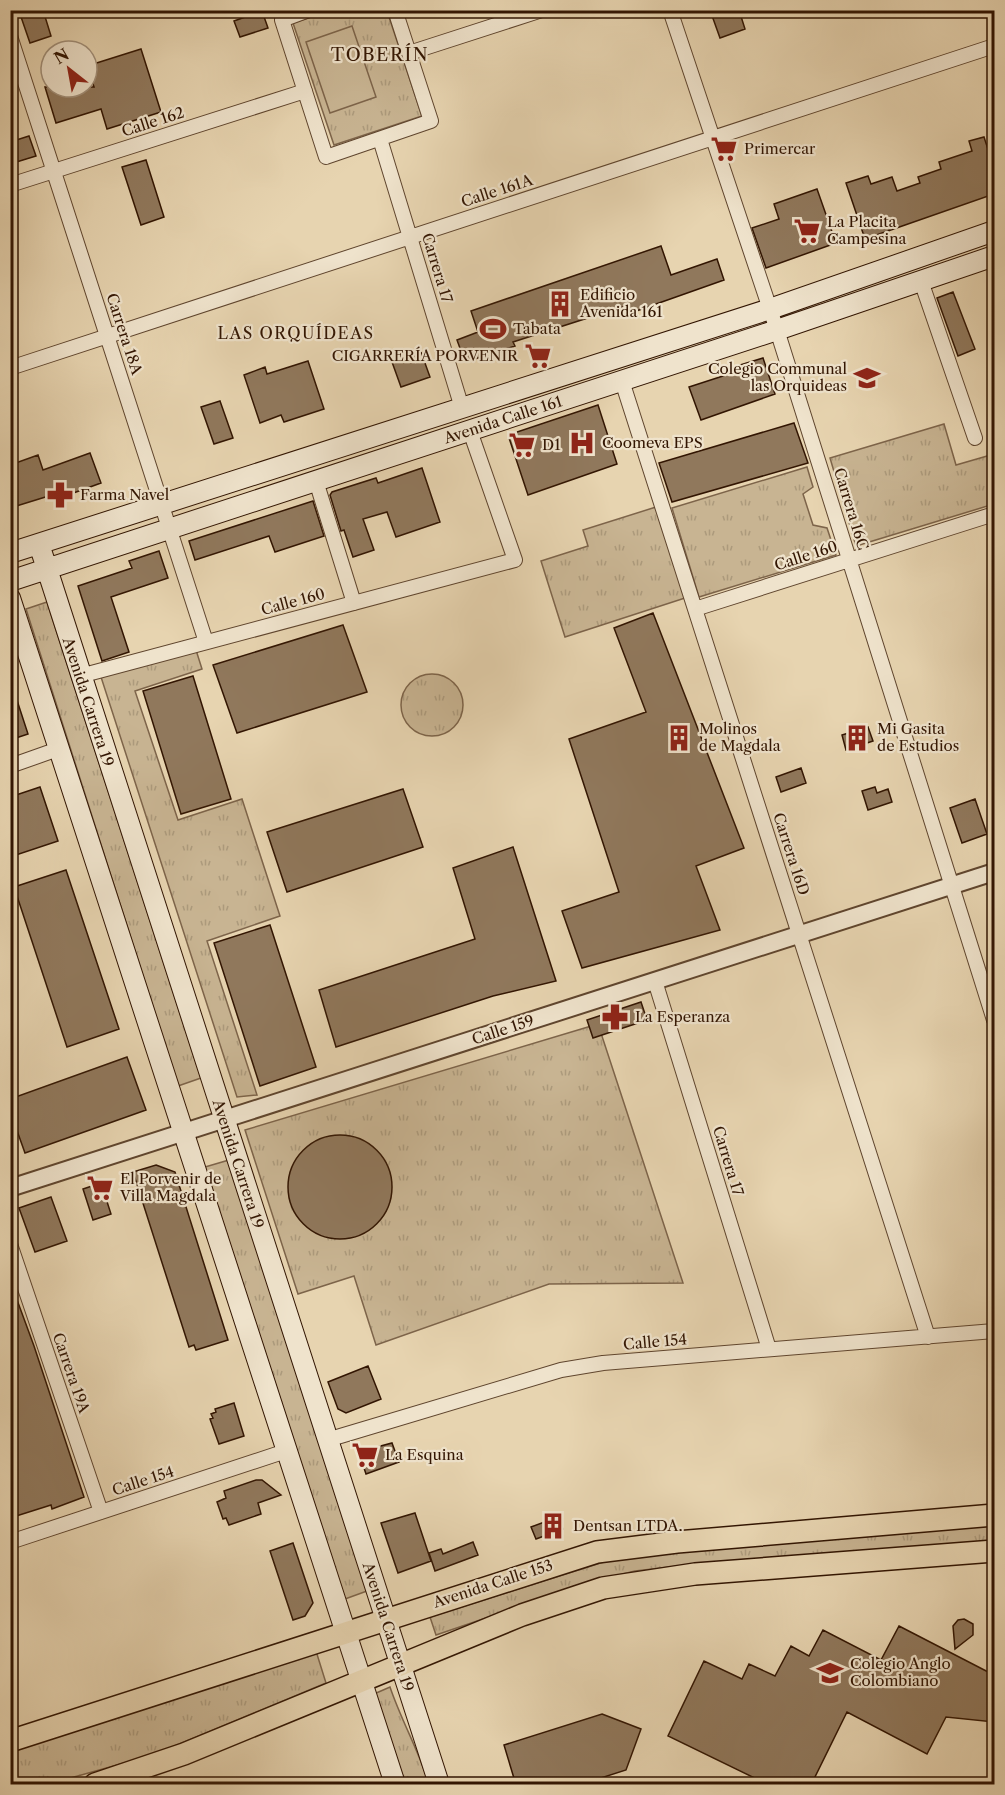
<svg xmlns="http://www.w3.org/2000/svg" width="1005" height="1795" viewBox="0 0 1005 1795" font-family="'Libre Caslon Text',serif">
  <defs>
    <pattern id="grass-tufts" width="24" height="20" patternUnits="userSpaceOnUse" patternTransform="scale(1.5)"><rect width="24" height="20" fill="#c8b492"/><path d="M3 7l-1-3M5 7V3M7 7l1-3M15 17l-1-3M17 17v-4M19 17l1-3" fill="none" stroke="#ac9a7c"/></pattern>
  </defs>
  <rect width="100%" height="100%" fill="#e7d4b0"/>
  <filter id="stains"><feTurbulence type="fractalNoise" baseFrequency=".00333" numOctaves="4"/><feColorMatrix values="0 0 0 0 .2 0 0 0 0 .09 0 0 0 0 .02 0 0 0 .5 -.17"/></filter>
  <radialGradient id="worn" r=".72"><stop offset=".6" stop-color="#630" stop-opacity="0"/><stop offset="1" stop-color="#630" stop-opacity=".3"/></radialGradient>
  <path fill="url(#grass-tufts)" stroke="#7d644a" stroke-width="1.5" d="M329 11H387L422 116 334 145 293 23Z
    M944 424 956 465 994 454V504L856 546 830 458Z
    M807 467 813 487 803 494 813 525 827 528 836 555 699 597 672 508Z
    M656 507 685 598 565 637 541 561 588 546 583 530Z
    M47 602 201 1078 178 1086 26 609Z
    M196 650 202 669 135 691 178 820 242 799 280 916 207 941 257 1095 237 1097 101 677Z
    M401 705a31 31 0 1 1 62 0a31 31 0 1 1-62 0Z
    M598 1024 683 1283 549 1284 376 1345 354 1276 298 1294 245 1130Z
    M229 1160 367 1591 345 1599 205 1167Z
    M994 1523V1544L704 1563 635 1571 598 1580 436 1635 430 1617 629 1554Z
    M316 1651 326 1683 153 1755 49 1784H11V1749Z
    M390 1687C401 1720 419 1751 429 1784H403L374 1694Z"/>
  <path fill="#c8b492" stroke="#7d644a" stroke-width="1.5" d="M352 26 376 97 330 113 306 42Z"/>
  <path fill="#90785c" stroke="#321502" stroke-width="1.5" d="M32 10H43L51 36 30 43 20 14Z
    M710 10H739L745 29 720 38Z
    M262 11 268 28 240 37 234 21Z
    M141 49 161 112 107 129 101 109 56 123 45 87H94L87 66Z
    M29 136 36 156 10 164V142Z
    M984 137 994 168V194L865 239 846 183 868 176 871 184 892 177 897 191 920 183 918 177 941 169 939 162 972 151 969 141Z
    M146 160 164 217 141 225 122 167Z
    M817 189 836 243 766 268 752 228 779 219 774 204Z
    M661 246 671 275 717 259 724 280 625 315 622 307 513 342 515 346 465 362 457 340 478 332 471 311Z
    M953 292 975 349 958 356 937 298Z
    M421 352 430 377 401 387 392 362Z
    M763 358 775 394 701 420 689 387 726 375 724 370Z
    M308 361 324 409 284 422 281 415 260 423 244 375 265 367 267 374Z
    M220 401 233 438 214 444 201 407Z
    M598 405 617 464 528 495 508 435Z
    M794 423 808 463 672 502 659 463Z
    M90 453 101 483 54 500 52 495 10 508V465L38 455 43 470Z
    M422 468 440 522 396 537 387 512 363 519 374 550 353 557 344 530 341 531 330 495 332 492 376 478 378 483Z
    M313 501 324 536 275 552 269 536 195 560 189 541Z
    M159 551 168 578 111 597 129 652 102 661 78 586 132 568 129 561Z
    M653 613 744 848 696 866 720 930 582 968 562 911 619 892 569 739 646 712 614 628Z
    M343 625 367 692 237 733 213 665Z
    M193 676 231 799 181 814 143 691Z
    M13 688 28 734 10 740V689Z
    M868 727 873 741 846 750 842 735Z
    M801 768 806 783 781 792 776 777Z
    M40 787 58 841 10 857V797Z
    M875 787 877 793 888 789 892 802 868 810 862 791Z
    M403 789 423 847 287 892 267 832Z
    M975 799 987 834 962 843 950 808Z
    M513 847 556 981 493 996 336 1047 319 990 475 939 453 868Z
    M66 870 119 1029 67 1047 14 887Z
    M270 925 316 1067 260 1086 214 943Z
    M641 1002 647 1020 593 1038 587 1020Z
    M127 1057 146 1110 25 1153 10 1111V1099Z
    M288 1187a52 52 0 1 1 104 0a52 52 0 1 1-104 0Z
    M156 1165 175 1172 228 1340 196 1350 194 1345 189 1347 133 1172Z
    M101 1183 111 1214 93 1220 83 1189Z
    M51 1197 67 1241 35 1252 19 1208Z
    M10 1289H13L34 1346 84 1497 52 1509 51 1505 10 1518Z
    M368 1366 381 1399 346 1413 338 1409 328 1382Z
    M234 1403 244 1436 219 1444 210 1419 213 1418 211 1414 216 1412 215 1409Z
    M392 1443 399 1462 366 1474 360 1456 366 1450Z
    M256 1480H262L281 1495 258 1503 261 1514 229 1525 226 1518 223 1519 217 1502 226 1498 224 1491Z
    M415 1513 431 1561 398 1573 381 1523Z
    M558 1517 563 1529 536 1539 531 1527Z
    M473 1542 478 1555 435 1571 429 1553 441 1549 443 1554Z
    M293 1543 313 1603 305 1616 293 1620 270 1551Z
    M964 1619 973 1624V1635L955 1649 953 1626 958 1620Z
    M899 1626 994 1675V1722L946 1717 927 1754 847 1712 811 1785H769L668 1736 704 1661 742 1679 749 1664 775 1676 791 1646 809 1656 823 1630 881 1660Z
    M602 1714 641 1729 626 1770 579 1785H516L504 1745Z"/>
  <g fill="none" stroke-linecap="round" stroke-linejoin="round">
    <g stroke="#5f452e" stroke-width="16">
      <path id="minor" d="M309 10 282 20 326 157 431 121 395 10
        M670 10 777 330 994 1020
        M10 11 11 10
        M10 36 206 642
        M409 53 542 10
        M380 139 462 408
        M10 185 305 91
        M921 281 975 438
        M10 368 994 46
        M622 381 928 1337
        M316 481 354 603
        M695 609 994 514
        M80 676 515 560 470 431
        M10 766 58 749
        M655 981 769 1349
        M10 1244 101 1512
        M327 1440 561 1370 603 1363 994 1331
        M10 1542 286 1451"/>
    </g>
    <g stroke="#5f452e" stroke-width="20">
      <path id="tertiary" d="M10 1188 994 872"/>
    </g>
    <g stroke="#321502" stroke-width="22">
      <path id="secondary" d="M39 544 439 1784
        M10 553 770 309 994 231
        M10 581 777 330 994 256
        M10 598 395 1784"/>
    </g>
    <g stroke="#321502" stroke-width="24">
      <path id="primary" d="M10 1741 597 1552 677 1542 994 1515
        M95 1784 184 1754 522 1615 603 1588 695 1574 994 1551"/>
    </g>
    <use href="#minor" stroke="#efe3cc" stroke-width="14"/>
    <use href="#tertiary" stroke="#efe3cc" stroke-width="16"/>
    <use href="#secondary" stroke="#efe3cc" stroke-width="20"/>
    <use href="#primary" stroke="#e7d4b0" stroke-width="21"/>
  </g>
  <defs>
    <g id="supermarket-bare" transform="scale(2.07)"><path d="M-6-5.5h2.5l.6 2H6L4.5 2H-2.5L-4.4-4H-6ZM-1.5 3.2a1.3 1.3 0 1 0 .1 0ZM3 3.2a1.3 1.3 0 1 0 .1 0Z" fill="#8f2418" stroke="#efe3cc" stroke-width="2.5" paint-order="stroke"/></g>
    <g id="building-bare" transform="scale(2.07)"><path d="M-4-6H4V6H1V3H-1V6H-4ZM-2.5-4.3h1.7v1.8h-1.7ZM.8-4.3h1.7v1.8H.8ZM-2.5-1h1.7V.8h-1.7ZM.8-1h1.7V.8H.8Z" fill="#8f2418" stroke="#efe3cc" stroke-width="2.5" paint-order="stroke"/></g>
    <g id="stadium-bare" transform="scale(2.07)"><path d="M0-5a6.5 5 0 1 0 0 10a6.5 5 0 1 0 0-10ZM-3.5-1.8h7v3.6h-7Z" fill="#8f2418" stroke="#efe3cc" stroke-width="2.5" paint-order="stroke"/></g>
    <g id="school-bare" transform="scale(2.07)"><path d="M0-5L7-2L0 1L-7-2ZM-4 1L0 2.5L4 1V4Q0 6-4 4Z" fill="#8f2418" stroke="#efe3cc" stroke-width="2.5" paint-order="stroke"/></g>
    <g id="hospital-bare" transform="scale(2.07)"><path d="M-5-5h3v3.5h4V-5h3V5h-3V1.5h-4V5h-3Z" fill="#8f2418" stroke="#efe3cc" stroke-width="2.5" paint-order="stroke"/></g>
    <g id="pharmacy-bare" transform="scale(2.07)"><path d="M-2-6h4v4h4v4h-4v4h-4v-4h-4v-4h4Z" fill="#8f2418" stroke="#efe3cc" stroke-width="2.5" paint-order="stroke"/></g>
  </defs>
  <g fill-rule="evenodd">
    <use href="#supermarket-bare" x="724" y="149"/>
    <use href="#supermarket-bare" x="807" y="231"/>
    <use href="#building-bare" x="560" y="304"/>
    <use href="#stadium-bare" x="493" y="329"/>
    <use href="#supermarket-bare" x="538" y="356"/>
    <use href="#school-bare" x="867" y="378"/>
    <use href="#hospital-bare" x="582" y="443"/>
    <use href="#supermarket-bare" x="522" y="445"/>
    <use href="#pharmacy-bare" x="60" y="495"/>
    <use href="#building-bare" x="679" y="738"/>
    <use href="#building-bare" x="857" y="738"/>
    <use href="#pharmacy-bare" x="615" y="1017"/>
    <use href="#supermarket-bare" x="100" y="1188"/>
    <use href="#supermarket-bare" x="365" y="1455"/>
    <use href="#building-bare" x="553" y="1526"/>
    <use href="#school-bare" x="830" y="1673"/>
  </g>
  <g text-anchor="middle" stroke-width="4.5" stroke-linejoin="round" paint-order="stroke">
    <g font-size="15" fill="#321502" stroke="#efe3cc">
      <text transform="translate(153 122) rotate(-18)" y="5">Calle 162</text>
      <text transform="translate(497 191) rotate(-18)" y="5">Calle 161A</text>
      <text transform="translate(437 268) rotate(73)" y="5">Carrera 17</text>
      <text transform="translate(124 334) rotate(72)" y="5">Carrera 18A</text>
      <text transform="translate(503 420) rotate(-18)" y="5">Avenida Calle 161</text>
      <text transform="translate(851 509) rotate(73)" y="5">Carrera 16C</text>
      <text transform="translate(806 556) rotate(-18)" y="5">Calle 160</text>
      <text transform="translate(293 602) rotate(-15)" y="5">Calle 160</text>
      <text transform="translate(88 702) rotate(72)" y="5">Avenida Carrera 19</text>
      <text transform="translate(791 854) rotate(72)" y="5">Carrera 16D</text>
      <text transform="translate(503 1030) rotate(-18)" y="5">Calle 159</text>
      <text transform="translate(728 1161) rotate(73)" y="5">Carrera 17</text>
      <text transform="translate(238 1164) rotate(72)" y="5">Avenida Carrera 19</text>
      <text transform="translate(655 1342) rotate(-5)" y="5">Calle 154</text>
      <text transform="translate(71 1373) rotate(71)" y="5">Carrera 19A</text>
      <text transform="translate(143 1481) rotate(-18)" y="5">Calle 154</text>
      <text transform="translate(493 1584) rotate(-18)" y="5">Avenida Calle 153</text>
      <text transform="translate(388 1627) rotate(72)" y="5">Avenida Carrera 19</text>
    </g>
    <g font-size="15" fill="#321502" stroke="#efe3cc" text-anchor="start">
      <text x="744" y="154">Primercar</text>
      <text x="827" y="227">La Placita<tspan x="827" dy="17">Campesina</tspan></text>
      <text x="580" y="300">Edificio<tspan x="580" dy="17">Avenida 161</tspan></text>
      <text x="513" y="334">Tabata</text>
      <text x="518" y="361" text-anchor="end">CIGARRERÍA PORVENIR</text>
      <text x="847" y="374" text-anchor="end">Colegio Communal<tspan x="847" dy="17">las Orquideas</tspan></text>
      <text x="602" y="448">Coomeva EPS</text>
      <text x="542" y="450">D1</text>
      <text x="80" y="500">Farma Navel</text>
      <text x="699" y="734">Molinos<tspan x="699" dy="17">de Magdala</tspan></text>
      <text x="877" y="734">Mi Gasita<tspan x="877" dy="17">de Estudios</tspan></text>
      <text x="635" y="1022">La Esperanza</text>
      <text x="120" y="1184">El Porvenir de<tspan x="120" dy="17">Villa Magdala</tspan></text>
      <text x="385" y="1460">La Esquina</text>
      <text x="573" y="1531">Dentsan LTDA.</text>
      <text x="850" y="1669">Colegio Anglo<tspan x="850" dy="17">Colombiano</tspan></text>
    </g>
    <g font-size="16" letter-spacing="1.5" fill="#321502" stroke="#efe3cc">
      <text x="296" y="339">LAS ORQUÍDEAS</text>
    </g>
    <g font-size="18" letter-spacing="1.5" fill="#321502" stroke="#efe3cc">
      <text x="380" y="61">TOBERÍN</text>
    </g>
  </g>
  <rect width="1005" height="1795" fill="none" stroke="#e7d4b0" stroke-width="36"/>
  <rect x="12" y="12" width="981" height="1771" fill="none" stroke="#321502" stroke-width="3"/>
  <rect x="18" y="18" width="969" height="1759" fill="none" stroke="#321502" stroke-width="1.5"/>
  <g transform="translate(69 69) rotate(329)"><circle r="28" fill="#efe3cc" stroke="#a3917b" stroke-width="1.5"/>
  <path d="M0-4.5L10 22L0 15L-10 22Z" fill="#8f2418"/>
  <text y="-9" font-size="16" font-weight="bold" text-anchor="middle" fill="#321502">N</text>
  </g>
  <rect width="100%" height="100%" filter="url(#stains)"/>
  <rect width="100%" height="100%" fill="url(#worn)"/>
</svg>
